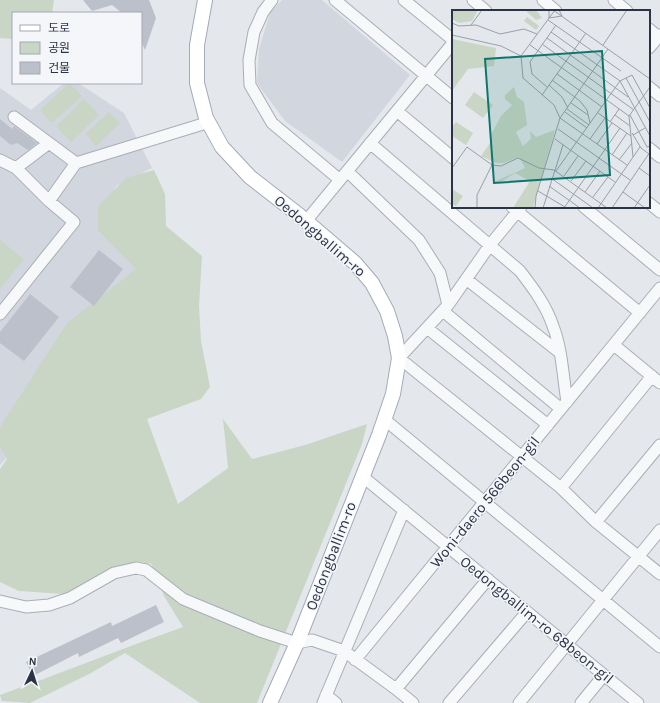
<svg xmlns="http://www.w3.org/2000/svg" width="660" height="703" viewBox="0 0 660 703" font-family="Karla,'Noto Sans KR',sans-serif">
  <rect width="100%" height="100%" fill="#e4e7ec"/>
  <path fill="#d2d6de" d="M282 0H322L410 75 342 162 285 121 257 83 259 49 270 13Z
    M64 83H78L124 113 152 168 116 186 101 218 145 272 0 437V88L31 110Z
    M0 439 9 455 0 465Z"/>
  <path fill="#c9d6c5" d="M0 0H54L52 13H13V39L0 38Z
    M69 83 82 96 52 123 40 110Z
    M84 99 99 115 71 142 56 126Z
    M109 112 120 123 96 146 85 134Z
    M154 170 165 194 166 226 202 256 199 306 201 341 210 387 201 399 147 419 178 504 228 468 223 419 252 459 305 445 367 424 362 444 257 703H200L125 653 91 673 30 703 2 701 0 695C61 673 121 649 183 627L164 596 151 563 64 594 19 591 0 582V469L7 459 0 447V427L67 323 136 269 98 230V206L126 178Z
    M0 240 24 259 0 289Z"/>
  <path fill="#bbc0ca" d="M83 0H149L156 18 145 50 141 41V13H122L112 5 92 11Z
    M0 119 12 129 14 126 37 143 28 150 17 143 11 145 0 136Z
    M99 250 123 269 94 306 70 287Z
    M30 294 59 317 24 361 0 343V332Z
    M156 605 164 622 121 643 118 638 79 657 78 653 33 676 26 662 111 622 112 626Z"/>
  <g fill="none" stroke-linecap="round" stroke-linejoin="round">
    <g stroke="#a9aeb7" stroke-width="13">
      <path id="minor" d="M272 0 263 12 254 32 249 60 250 85 272 123 340 180
        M335 0 453 98
        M404 0 453 40
        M473 0 486 11
        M543 0 556 11
        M614 0 627 11
        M649 29 660 38
        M649 48 660 35
        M649 87 660 96
        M397 111 453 158
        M14 117 76 163
        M370 143 520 271C533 288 546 305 553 326 562 349 563 377 567 402
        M649 148 660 157
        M0 160 16 168 49 201 74 222 0 314
        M16 168 49 143
        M347 171 419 240 440 273 448 305
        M49 201 76 163 203 124
        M649 203 660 212
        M512 207 640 313
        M521 207 490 245 448 305 399 358 561 488 596 522 660 574
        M584 207 660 270
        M306 221 453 43
        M466 279 559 352
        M443 311 561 409
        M427 328 548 425
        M614 345 660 383
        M384 419 660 647
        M362 476 638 703
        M561 488 652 376
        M596 522 660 445
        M0 601 26 607 49 605 70 598 114 573 136 568 146 570 183 599 260 631 297 643 312 640 344 651 396 689 413 703
        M355 660 660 288
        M396 689 488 579
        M326 695 336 703
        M323 703 404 510
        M449 703 527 612
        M519 703 660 530
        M581 703 604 675"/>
    </g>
    <g stroke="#a3abb8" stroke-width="16">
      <path id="major" d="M205 0 197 45V83L206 118 222 147 250 177 299 215 355 263 372 283 387 311 395 336 399 358 393 394 379 435 297 643 270 703"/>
    </g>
    <use href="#minor" stroke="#f7f8fa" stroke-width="11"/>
    <use href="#major" stroke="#fff" stroke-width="14"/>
  </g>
  <g text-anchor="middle" stroke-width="3" stroke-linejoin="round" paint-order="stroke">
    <g font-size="15" fill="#2b3445" stroke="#f4f6f9">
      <text transform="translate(320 236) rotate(41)" y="5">Oedongballim-ro</text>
      <text transform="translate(485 502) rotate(-51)" y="5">Woni-daero 566beon-gil</text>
      <text transform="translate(331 556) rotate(-69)" y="5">Oedongballim-ro</text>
      <text transform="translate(537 620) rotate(39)" y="5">Oedongballim-ro 68beon-gil</text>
    </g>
  </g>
  <g transform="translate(452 10)">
    <rect width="198" height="198" fill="#e4e7ec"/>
    <path d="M0 0H26L20 11 7 13 0 9ZM73 0H84L90 8 84 10ZM75 7 87 16 84 20 72 11ZM0 29 44 38 42 56 16 59 0 81ZM62 77 65 87 72 92 75 115 64 122 71 136 79 129 78 121 84 127 103 120 81 198H61L78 171 63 163 47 173 42 172 73 158 67 147 52 153H44L29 146 40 130 38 127 49 106 60 95 53 89V85ZM22 82 41 95 31 108 13 95ZM4 112 21 123 14 135 0 126V117ZM0 179 11 186 4 196 0 194Z" fill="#c9d6c5"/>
    <path fill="none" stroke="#9a9fa9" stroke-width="1" d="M97 0V8L110 6 107 0M101 0 198 69M96 10 169 61M0 13 7 16 24 15 48 24 72 19 85 24M19 15 30 0M99 22 168 71 198 126M0 25 49 36 69 46M95 28 176 87M90 34 182 100M78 35 177 106M151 35 175 0M156 39 108 108 175 155M105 64 150 97M174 68 198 112M100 70 128 91 135 100 138 113M97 75 110 87 116 98M95 77 80 64 78 52 104 15M90 85 134 23M119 93 136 105M115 99 137 115M113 102 135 118M146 103 179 126M163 105 178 116M178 105 195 137 198 136M158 112 167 99M106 119 178 170M180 123 189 138 197 144M181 125 193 118M103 129 163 172M138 129 153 108M145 134 160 113M160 145 175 123M181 147 177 106 198 77M167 150 180 133M0 158 15 137 40 155 49 156 66 148 87 158 102 160 155 198M187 158 198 166M104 161 168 71 180 65 198 98M112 166 126 146M99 168 141 198M119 171 134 151M97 176 128 198M86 181 113 197M133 182 148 161M171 182 193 198M141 187 156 167M25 198V185L40 155M83 198 84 186 108 108 102 95 71 68 69 46 103 0M91 198 111 135M112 198 168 118M146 198 188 137M160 198 198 142M182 198 198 175"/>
    <path fill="#0f766e" fill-opacity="0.15" stroke="#0f766e" stroke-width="2" d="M150 41 158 165 42 173 33 49Z"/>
    <rect width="198" height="198" fill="none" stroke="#2b3445" stroke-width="2"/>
  </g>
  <rect x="12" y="12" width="130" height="72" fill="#f4f6f9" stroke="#a4a8b1"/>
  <rect x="20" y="25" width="20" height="6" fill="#ffffff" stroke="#a4a8b1"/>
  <text x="48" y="32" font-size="12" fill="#2b3445">도로</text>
  <rect x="20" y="42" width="20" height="12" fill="#c9d6c5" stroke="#a4a8b1"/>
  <text x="48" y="52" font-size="12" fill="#2b3445">공원</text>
  <rect x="20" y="62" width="20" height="12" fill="#bbc0ca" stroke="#a4a8b1"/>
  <text x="48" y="72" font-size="12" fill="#2b3445">건물</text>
  <g transform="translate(32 671) rotate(4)" stroke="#f4f6f9" stroke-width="3" paint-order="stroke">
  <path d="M0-3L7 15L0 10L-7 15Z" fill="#2b3445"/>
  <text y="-6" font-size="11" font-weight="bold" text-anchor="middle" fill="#2b3445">N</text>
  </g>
</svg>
